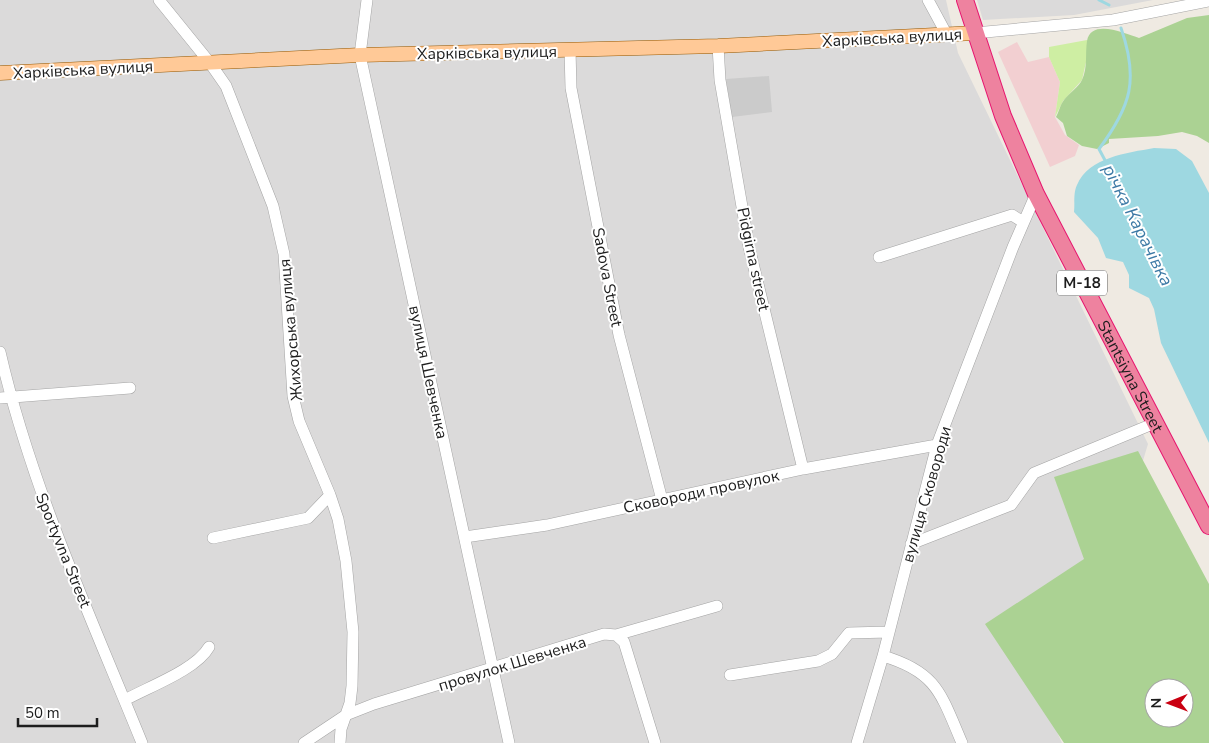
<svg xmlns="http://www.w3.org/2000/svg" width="1209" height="743" viewBox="0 0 1209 743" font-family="'Nunito Sans',sans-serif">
  <rect width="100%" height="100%" fill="#efeae2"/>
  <path fill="#dbdada" d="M0 0H946L958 53 1148 444 1112 563 1011 629 1062 743H0Z
    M977 0H1153L1074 15 983 20Z"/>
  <path fill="#f2cfd1" d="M1017 42 1028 62 1049 57 1060 82 1055 117 1065 135 1079 145 1075 156 1050 167 998 52Z"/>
  <path fill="#cbcbcb" d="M769 76 772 112 732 117 726 79Z"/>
  <path fill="#ceeea3" d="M1087 40 1088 53 1082 80 1063 101 1055 117 1060 82 1049 57V47Z"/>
  <path fill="#abd293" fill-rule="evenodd" d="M1209 15V143L1197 136 1182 132 1158 136 1109 139V143L1097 149 1082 146 1067 136 1063 123 1056 117C1059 112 1060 105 1064 100 1069 93 1079 87 1082 80 1088 67 1085 54 1087 41 1091 18 1126 34 1139 38L1187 18Z
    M1138 451 1209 584V743H1064L985 624 1084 559 1054 477ZM1154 688H1184V718H1154Z"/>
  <path fill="#9ed8e1" d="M1154 148 1176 149 1192 161 1209 193V443L1161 343 1154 309 1149 298 1129 288V275L1123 262 1106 258 1098 238 1074 212C1075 204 1073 193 1077 185 1089 157 1127 153 1154 148Z"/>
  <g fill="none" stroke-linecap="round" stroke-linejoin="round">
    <path stroke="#9ed8e1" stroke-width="3" d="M1099 0 1109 5
      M1107 164 1099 149C1131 106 1139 80 1121 28"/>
    <g stroke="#a4a4a4" stroke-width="12">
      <path id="minor" d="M159 0 210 63 226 86 273 206 284 254 293 396 299 421 330 495 338 519 346 561 353 632 352 686 350 703 341 729 340 743
        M367 0 360 55 509 743
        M928 0 947 35
        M975 33 1113 20 1209 1
        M718 46 720 80 749 247 803 469
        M570 50 571 88 619 335 662 500
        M879 257 1012 215 1023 222
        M0 352C31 487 90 615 142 743
        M0 398 130 388
        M465 537 547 525 803 469 937 445
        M213 538 308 518 330 495
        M911 544 1011 505 1034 473 1155 423
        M616 635 717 606
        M883 656C937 672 941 694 962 743
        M730 675 818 661 832 654 849 633 889 632
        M125 700C148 687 196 670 209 647
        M304 743 346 715 374 704 604 634 616 635 624 642 655 743
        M857 743 883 656 937 445 1013 247 1036 194"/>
    </g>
    <g stroke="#965800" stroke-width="15">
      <path id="major" d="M0 73 360 55 718 46 975 33"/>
    </g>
    <g stroke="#e7156f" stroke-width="18">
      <g id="highway">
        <path id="s1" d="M965 0 1003 116 1036 194 1209 526"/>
      </g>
    </g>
    <use href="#minor" stroke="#fff" stroke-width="11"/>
    <use href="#major" stroke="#ffc997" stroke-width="14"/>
    <use href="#highway" stroke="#ee829f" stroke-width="16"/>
  </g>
  <g text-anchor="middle" stroke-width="4" stroke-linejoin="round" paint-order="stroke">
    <rect fill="#fff" stroke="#616161" stroke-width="1" x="1057" y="270.5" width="50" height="25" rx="4"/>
    <g font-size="15" font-weight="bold" fill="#1d1d1d">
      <text x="1082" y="288">М-18</text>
    </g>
    <g font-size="16" fill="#1d1d1d" stroke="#fff">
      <text transform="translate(892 37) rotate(-3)" y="6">Харківська вулиця</text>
      <text transform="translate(487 52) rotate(-1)" y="6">Харківська вулиця</text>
      <text transform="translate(83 69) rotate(-3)" y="6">Харківська вулиця</text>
      <text transform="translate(754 259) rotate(78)" y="6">Pidgirna street</text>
      <text transform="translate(608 277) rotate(79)" y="6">Sadova Street</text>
      <text transform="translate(290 330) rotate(-95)" y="6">Жихорська вулиця</text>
      <text transform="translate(429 372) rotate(78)" y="6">вулиця Шевченка</text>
      <text dy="6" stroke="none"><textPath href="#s1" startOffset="412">Stantsiyna Street</textPath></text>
      <text transform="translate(701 491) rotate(-12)" y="6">Сковороди провулок</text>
      <text transform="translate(926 494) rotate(-74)" y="6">вулиця Сковороди</text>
      <text transform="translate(64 550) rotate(68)" y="6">Sportyvna Street</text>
      <text transform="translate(512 663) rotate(-17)" y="6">провулок Шевченка</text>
    </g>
    <g font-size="18" font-style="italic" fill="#3c79a5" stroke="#fff">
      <text transform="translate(1138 225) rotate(63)" y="6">річка Карачівка</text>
    </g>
  </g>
  <g transform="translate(1169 703) rotate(269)"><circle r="24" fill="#ffffff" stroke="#a5a5a5"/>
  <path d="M0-4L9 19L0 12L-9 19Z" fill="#ca0011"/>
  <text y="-8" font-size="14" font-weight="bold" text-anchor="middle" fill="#1d1d1d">N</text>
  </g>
  <path d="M18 718v8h79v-8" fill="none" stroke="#1d1d1d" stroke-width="2.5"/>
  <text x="25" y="718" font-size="15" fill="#1d1d1d" stroke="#ffffff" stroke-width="4" paint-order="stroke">50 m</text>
</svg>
